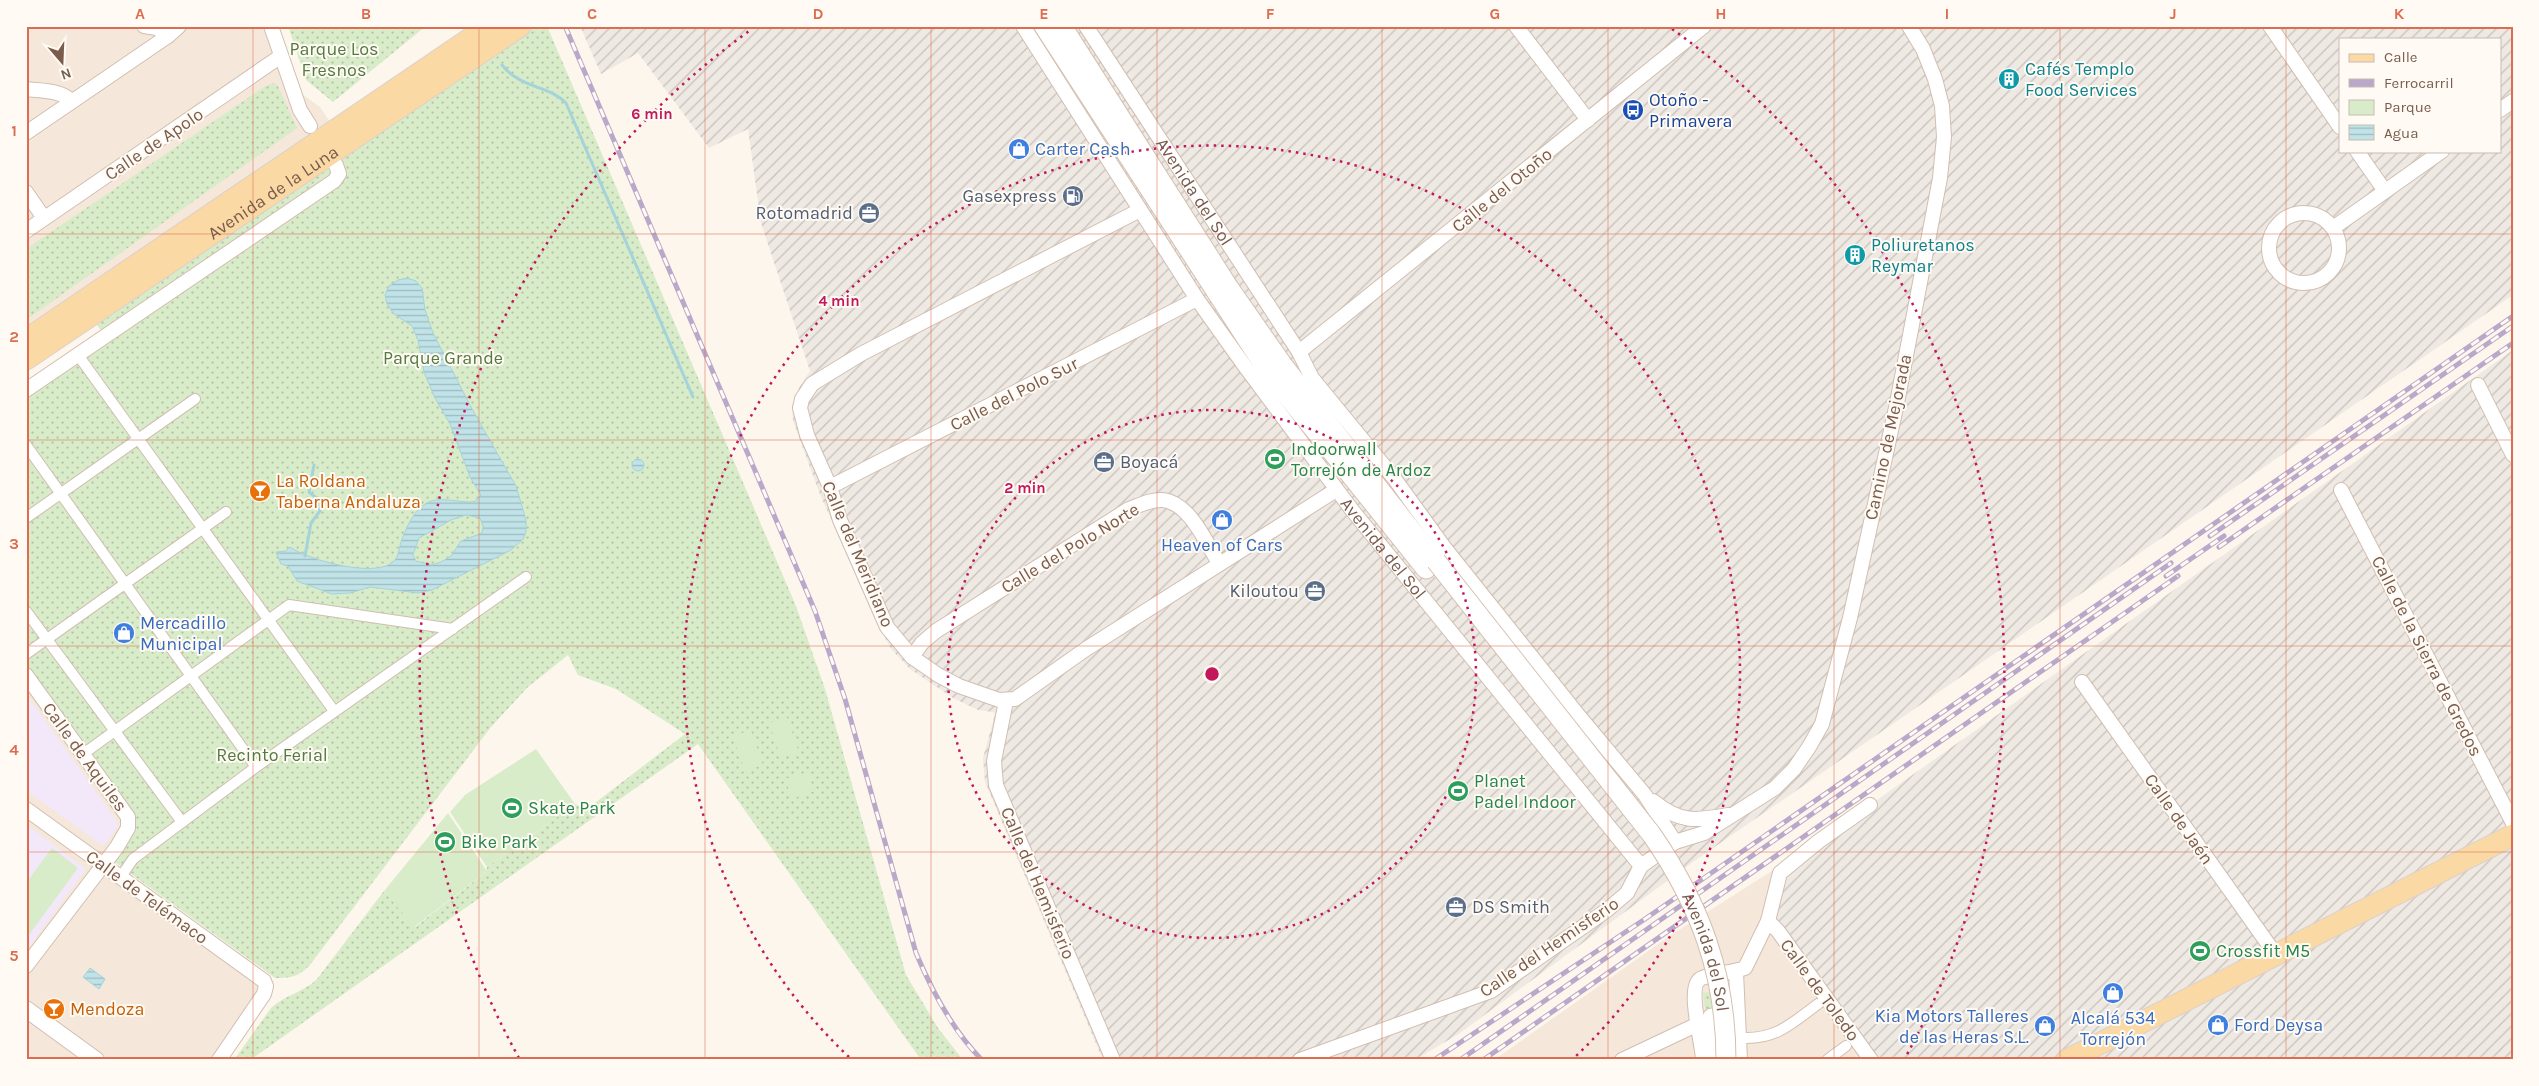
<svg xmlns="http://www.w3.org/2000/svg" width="2539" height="1086" viewBox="0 0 2539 1086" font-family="Karla,sans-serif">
  <defs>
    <pattern id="industrial-furrows" width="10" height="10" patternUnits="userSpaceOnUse" patternTransform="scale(1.25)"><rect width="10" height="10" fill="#efe9e4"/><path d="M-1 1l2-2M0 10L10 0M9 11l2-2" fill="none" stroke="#c7c0bb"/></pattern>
    <pattern id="green-dots" width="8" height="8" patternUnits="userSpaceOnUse" patternTransform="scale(1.25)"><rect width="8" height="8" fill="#d8ecc9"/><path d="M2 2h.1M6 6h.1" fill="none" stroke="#b4c2a5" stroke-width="1.8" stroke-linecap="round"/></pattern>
    <pattern id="water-rules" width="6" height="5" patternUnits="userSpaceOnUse" patternTransform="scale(1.25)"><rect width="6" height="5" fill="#bfe3e8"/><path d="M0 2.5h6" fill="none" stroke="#a0bbbe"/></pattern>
  </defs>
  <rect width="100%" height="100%" fill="#fdf6ec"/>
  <path fill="#f5e8da" d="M26 26H271L292 87 320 107 330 122 26 326Z
    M26 675 128 817 104 865 264 981 219 1060H26Z
    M1819 841 1871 1060H1494L1671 935Z"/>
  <path fill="url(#industrial-furrows)" fill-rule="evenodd" d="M580 26H2513V295L1693 862 1460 1033 1415 1060H1103L985 782 983 758 995 714 993 712 978 710 953 698 910 669 892 650 877 624 819 492 793 421 792 406 800 386 810 371 761 223 748 129 709 148 638 53 601 74ZM2340 39H2500V151H2340Z
    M2513 350V1060H1871L1768 921 1780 873 1819 841Z"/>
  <path fill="#f3e8fa" d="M26 694 116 820 118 827 103 846 26 790Z
    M26 824 86 869 26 951Z"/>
  <path fill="url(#green-dots)" d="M288 26H426L333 102 306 80Z
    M532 26H547L796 606 825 689 906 975 938 1028 963 1060H921L698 744 250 1060H234L271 1008C285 995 304 992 317 979L384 891 415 927 486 872 487 867 575 804 583 808 591 806 685 734 616 689 578 675 568 655 528 687 491 727 309 966C298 977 290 978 275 978L109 858 128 828 26 675V390L105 336 97 325 232 228Z
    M274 83 278 86 297 128 26 320V249L267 85Z
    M1725 990 1707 1023 1703 993Z"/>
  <path fill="#d8ecc9" d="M787 717 799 752 781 758 769 723Z
    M751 730 763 765 745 771 733 736Z
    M536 749 575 804 487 867 450 812 465 795Z
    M808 772 814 791 792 799 785 779Z
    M448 813 487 871 414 927 384 891Z
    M52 848 78 868 26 939V883Z"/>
  <path fill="url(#water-rules)" stroke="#a5d3da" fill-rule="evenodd" d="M407 278 416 281 422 288 425 310 433 333 471 407 516 486 526 520V532L523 539 511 550 432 590 418 593 370 587 350 593 332 594 297 581 288 566 281 564 276 552 286 551 290 547C308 560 379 580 395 560 399 555 399 548 401 542 406 528 413 512 425 504 439 495 459 503 474 502L481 495 470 477 450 424 435 398 424 372 418 340 412 326 394 314 387 304 385 295 389 286 398 280ZM466 515 480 518 483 526 482 533 461 541 451 556 441 562 432 565 416 561 413 555 419 538 451 520Z
    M632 465a6 6 0 1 1 12 0a6 6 0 1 1-12 0Z
    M90 968 105 979 99 989 83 977Z"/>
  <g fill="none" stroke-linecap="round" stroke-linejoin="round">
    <path stroke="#a5d3da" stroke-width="3" d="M502 65C521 89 549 85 566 103L693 397
      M305 556 311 523 320 511 319 500 309 492 314 465"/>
    <g stroke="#d1beb0" stroke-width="12">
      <path id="pedestrian" d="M78 355 334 711
        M26 445 256 767
        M26 518 195 399
        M26 611 182 822
        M26 654 226 512
        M83 754 289 605 453 629
        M120 878 133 859 256 767 526 577
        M1744 1038C1777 1039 1792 1023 1818 1004
        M1827 1060 1846 1046"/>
    </g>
    <g stroke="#d1beb0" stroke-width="16">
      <g id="minor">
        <path d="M144 26 157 28 168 36"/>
        <path d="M271 26 300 110 310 126"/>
        <path id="s1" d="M1023 26 1197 299 1244 365 1352 510 1641 866"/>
        <path id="s2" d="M1086 26 1299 352 1312 378 1394 478 1444 547 1579 716 1645 795 1675 842"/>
        <path d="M1516 26 1588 120"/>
        <path d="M2270 26 2340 127"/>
        <path d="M26 89C40 91 62 90 71 101"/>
        <path d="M2500 110 2513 101"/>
        <path d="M26 133 168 36 179 26"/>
        <path d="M2357 151 2385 191"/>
        <path d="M26 192 44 218"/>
        <path d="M1140 210 861 354 812 384 802 399 800 408 807 435 830 487 840 520 887 627 912 657 938 675 959 686 999 700 1015 699 1086 649 1336 490"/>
        <circle cx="2304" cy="248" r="35"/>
        <path d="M2333 228 2442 151"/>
        <path d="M26 231 281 56"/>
        <path d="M1299 352 1704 26"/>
        <path d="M2478 385 2513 455"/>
        <path d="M26 390 334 181 339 174 336 165"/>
        <path d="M830 487 1197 299"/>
        <path d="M2341 490 2513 823"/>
        <path d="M912 657 922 643 936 631 1129 509C1140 505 1152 499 1163 500 1190 503 1206 543 1219 563"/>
        <path d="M26 675 128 817V828L117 847 26 966"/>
        <path d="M2082 682 2276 955"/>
        <path d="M1006 701 994 761 996 785 1113 1060"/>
        <path d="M1653 801C1680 823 1695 821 1728 815"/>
        <path d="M26 809 264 981 266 986 264 994 219 1060"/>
        <path d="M1768 921 1778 931 1871 1060"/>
        <path d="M1736 972 1740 1060"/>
        <path d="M1300 1060 1491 991 1607 910 1627 893 1641 866 1675 842 1704 833 1775 788 1794 769 1809 747 1822 724 1850 618 1897 403 1940 178 1944 137 1942 106 1935 79 1923 49 1909 26"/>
        <path d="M1622 1060 1696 1025"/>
        <path d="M1703 1060C1703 1044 1685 984 1702 978 1716 973 1731 973 1745 968L1768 921 1780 873 1819 841 1870 805"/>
      </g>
    </g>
    <g stroke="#d1beb0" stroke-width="18">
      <path id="tertiary" d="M26 1009 96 1060"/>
    </g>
    <g stroke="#d6c0b0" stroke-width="21">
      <path id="secondary" d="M1044 26 1269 373 1426 569
        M1062 26 1229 288 1282 364 1433 558
        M1712 1018 1713 1060"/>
    </g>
    <g stroke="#dad1cd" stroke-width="23">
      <g id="primary">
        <path d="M26 340 489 26"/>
        <path id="s3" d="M26 359 520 26"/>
        <path d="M2067 1060 2513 835"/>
      </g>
    </g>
    <use href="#pedestrian" stroke="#fff" stroke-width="10"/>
    <use href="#minor" stroke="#fff" stroke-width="14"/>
    <use href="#tertiary" stroke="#fff" stroke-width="16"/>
    <use href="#secondary" stroke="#fff" stroke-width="19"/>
    <use href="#primary" stroke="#fbd9a5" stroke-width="21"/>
    <g stroke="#b9a8c9" stroke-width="5">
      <path id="rail" d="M565 26 815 611 845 699 916 953C932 991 952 1030 982 1060
        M2210 536 2513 326
        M2219 547 2513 343
        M2166 576 2224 536
        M1434 1060 1645 919 2513 316
        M1460 1060 2171 563
        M1483 1060 2178 576"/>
    </g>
    <use href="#rail" stroke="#fffaf3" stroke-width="3" stroke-dasharray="9" stroke-linecap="butt"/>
    <g stroke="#d6c0b0" stroke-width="21" stroke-linecap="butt">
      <g id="secondary-bridge">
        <path id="s4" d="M1436 561 1652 835C1700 905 1726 974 1726 1060"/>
      </g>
    </g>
    <use href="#secondary-bridge" stroke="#fff" stroke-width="19"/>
  </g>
  <path fill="none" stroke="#dc6d51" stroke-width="1" stroke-opacity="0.55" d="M253 26V1060M479 26V1060M705 26V1060M931 26V1060M1157 26V1060M1382 26V1060M1608 26V1060M1834 26V1060M2060 26V1060M2286 26V1060M26 234H2513M26 440H2513M26 646H2513M26 852H2513"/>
  <g fill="none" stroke="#c2185b" stroke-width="2.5" stroke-dasharray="2.5 5">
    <circle cx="1212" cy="674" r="264"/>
    <path d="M849 1057A528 528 0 1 1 1575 1057"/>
    <path d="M519 1058A792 792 0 0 1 752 29M1672 29A792 792 0 0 1 1905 1058"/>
  </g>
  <defs>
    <g id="building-disc" transform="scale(1.125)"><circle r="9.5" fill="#0f9aa8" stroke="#fffaf3"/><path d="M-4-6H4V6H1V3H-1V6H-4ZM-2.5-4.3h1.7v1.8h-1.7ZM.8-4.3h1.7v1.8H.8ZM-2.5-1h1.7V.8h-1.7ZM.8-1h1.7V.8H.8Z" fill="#fff"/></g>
    <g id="bus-disc" transform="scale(1.125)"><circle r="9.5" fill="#1a4fb4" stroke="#fffaf3"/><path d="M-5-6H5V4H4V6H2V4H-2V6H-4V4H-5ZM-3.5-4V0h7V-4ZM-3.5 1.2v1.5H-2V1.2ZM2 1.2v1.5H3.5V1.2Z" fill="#fff"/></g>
    <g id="shop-disc" transform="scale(1.125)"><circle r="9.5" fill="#3f7fe0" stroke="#fffaf3"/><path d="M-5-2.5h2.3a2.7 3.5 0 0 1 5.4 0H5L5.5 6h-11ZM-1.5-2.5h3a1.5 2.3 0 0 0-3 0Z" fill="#fff"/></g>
    <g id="fuel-disc" transform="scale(1.125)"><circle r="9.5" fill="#5c6f8a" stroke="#fffaf3"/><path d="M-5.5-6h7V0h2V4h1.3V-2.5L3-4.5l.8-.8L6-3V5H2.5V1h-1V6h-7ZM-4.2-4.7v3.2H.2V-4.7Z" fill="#fff"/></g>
    <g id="office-disc" transform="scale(1.125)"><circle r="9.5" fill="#5c6f8a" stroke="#fffaf3"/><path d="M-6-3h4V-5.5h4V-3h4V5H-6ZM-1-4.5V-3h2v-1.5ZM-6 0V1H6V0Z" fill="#fff"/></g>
    <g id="stadium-disc" transform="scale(1.125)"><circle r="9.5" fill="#2e9e5b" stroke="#fffaf3"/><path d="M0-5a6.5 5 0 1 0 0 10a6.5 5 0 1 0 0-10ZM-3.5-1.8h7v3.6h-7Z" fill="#fff"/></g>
    <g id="bar-disc" transform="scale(1.125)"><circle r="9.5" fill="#e8710a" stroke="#fffaf3"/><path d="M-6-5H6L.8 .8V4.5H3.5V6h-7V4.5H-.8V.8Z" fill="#fff"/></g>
  </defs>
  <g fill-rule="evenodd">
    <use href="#building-disc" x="2009" y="79"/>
    <use href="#bus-disc" x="1633" y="110"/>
    <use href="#shop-disc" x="1019" y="149"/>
    <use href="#fuel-disc" x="1073" y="196"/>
    <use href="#office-disc" x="869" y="213"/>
    <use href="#building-disc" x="1855" y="255"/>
    <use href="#stadium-disc" x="1275" y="459"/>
    <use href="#office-disc" x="1104" y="462"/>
    <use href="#bar-disc" x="260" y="491"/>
    <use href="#shop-disc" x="1222" y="520"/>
    <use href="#office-disc" x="1315" y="591"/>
    <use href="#shop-disc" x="124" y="633"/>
    <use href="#stadium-disc" x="1458" y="791"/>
    <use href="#stadium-disc" x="512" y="808"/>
    <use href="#stadium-disc" x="445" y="842"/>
    <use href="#office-disc" x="1456" y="907"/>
    <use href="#stadium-disc" x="2200" y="951"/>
    <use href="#shop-disc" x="2113" y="993"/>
    <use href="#bar-disc" x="54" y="1009"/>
    <use href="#shop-disc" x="2218" y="1025"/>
    <use href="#shop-disc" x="2045" y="1026"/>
  </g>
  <g text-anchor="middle" stroke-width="4" stroke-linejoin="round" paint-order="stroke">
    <g font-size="18" fill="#537a41" stroke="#fffaf3">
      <text x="334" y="55">Parque Los<tspan x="334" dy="21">Fresnos</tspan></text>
      <text x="443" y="364">Parque Grande</text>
      <text x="272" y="761">Recinto Ferial</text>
    </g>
    <g font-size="18" fill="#0d838f" stroke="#fffaf3" text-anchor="start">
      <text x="2025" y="75">Cafés Templo<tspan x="2025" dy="21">Food Services</tspan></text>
      <text x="1871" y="251">Poliuretanos<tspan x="1871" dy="21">Reymar</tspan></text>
    </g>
    <g font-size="18" fill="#164399" stroke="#fffaf3" text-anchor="start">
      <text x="1649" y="106">Otoño -<tspan x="1649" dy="21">Primavera</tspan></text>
    </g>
    <g font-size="18" fill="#7a5c4d" stroke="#fffaf3">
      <text transform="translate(154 144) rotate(-34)" y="6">Calle de Apolo</text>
      <text transform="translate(1502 190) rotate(-39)" y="6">Calle del Otoño</text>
      <text dy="6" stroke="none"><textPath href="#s3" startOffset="298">Avenida de la Luna</textPath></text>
      <text dy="6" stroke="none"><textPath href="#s2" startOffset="198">Avenida del Sol</textPath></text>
      <text transform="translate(1014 394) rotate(-27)" y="6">Calle del Polo Sur</text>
      <text transform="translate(1888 437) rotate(-78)" y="6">Camino de Mejorada</text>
      <text transform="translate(1070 548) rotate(-31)" y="6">Calle del Polo Norte</text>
      <text dy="6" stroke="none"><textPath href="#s1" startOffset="635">Avenida del Sol</textPath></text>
      <text transform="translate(858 554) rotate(67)" y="6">Calle del Meridiano</text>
      <text transform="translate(2427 656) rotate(63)" y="6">Calle de la Sierra de Gredos</text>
      <text transform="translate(85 757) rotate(54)" y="6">Calle de Aquiles</text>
      <text transform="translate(2179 819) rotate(55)" y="6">Calle de Jaén</text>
      <text transform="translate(1038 883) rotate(67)" y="6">Calle del Hemisferio</text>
      <text transform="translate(147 897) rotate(36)" y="6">Calle de Telémaco</text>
      <text transform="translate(1549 947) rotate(-34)" y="6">Calle del Hemisferio</text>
      <text dy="6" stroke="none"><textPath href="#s4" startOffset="479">Avenida del Sol</textPath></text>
      <text transform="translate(1820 990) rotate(54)" y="6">Calle de Toledo</text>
    </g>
    <g font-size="18" fill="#366cbe" stroke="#fffaf3" text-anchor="start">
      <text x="1035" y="155">Carter Cash</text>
      <text x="1222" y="551" text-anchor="middle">Heaven of Cars</text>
      <text x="140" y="629">Mercadillo<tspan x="140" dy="21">Municipal</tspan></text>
      <text x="2029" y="1022" text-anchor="end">Kia Motors Talleres<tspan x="2029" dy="21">de las Heras S.L.</tspan></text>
      <text x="2113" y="1024" text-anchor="middle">Alcalá 534<tspan x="2113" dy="21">Torrejón</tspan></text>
      <text x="2234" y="1031">Ford Deysa</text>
    </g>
    <g font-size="18" fill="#4e5e75" stroke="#fffaf3" text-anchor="end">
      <text x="1057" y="202">Gasexpress</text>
      <text x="853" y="219">Rotomadrid</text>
      <text x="1120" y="468" text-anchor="start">Boyacá</text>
      <text x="1299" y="597">Kiloutou</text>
      <text x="1472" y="913" text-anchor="start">DS Smith</text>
    </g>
    <g font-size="18" fill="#27864d" stroke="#fffaf3" text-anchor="start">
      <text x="1291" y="455">Indoorwall<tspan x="1291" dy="21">Torrejón de Ardoz</tspan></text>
      <text x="1474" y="787">Planet<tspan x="1474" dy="21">Padel Indoor</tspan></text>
      <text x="528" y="814">Skate Park</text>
      <text x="461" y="848">Bike Park</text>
      <text x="2216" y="957">Crossfit M5</text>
    </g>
    <g font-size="18" fill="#c56008" stroke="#fffaf3" text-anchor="start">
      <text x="276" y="487">La Roldana<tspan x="276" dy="21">Taberna Andaluza</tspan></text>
      <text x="70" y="1015">Mendoza</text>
    </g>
  </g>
  <circle cx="1212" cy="674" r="8" fill="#c2185b" stroke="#fffaf3" stroke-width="2.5"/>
  <g font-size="15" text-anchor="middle" font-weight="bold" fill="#c2185b" stroke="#fffaf3" stroke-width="4" stroke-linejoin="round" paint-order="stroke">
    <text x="652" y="119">6 min</text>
    <text x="839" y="306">4 min</text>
    <text x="1025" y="493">2 min</text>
  </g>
  <rect width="2539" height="1086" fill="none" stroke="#fffaf3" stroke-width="55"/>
  <rect x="2339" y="38" width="162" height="115" fill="#fffaf3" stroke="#cabbb1"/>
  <rect x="2349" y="54" width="25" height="8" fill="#fbd9a5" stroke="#cabbb1"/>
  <text x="2384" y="62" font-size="15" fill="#7a5c4d">Calle</text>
  <rect x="2349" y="79" width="25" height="8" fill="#b9a8c9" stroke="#cabbb1"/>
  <text x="2384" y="88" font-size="15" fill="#7a5c4d">Ferrocarril</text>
  <rect x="2349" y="100" width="25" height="15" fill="#d8ecc9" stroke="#cabbb1"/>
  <text x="2384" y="112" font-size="15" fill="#7a5c4d">Parque</text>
  <rect x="2349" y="125" width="25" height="15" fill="url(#water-rules)" stroke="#cabbb1"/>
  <text x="2384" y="138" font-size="15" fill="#7a5c4d">Agua</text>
  <g transform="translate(62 62) rotate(161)" stroke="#fffaf3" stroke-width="4" paint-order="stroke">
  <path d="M0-4L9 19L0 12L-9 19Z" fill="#7a5c4d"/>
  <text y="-8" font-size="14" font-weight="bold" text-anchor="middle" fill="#7a5c4d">N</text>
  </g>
  <rect x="28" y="28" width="2484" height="1030" fill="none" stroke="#dc6d51" stroke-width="2"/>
  <g font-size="16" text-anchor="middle" font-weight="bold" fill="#dc6d51">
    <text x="140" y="19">A</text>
    <text x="366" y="19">B</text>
    <text x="592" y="19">C</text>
    <text x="818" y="19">D</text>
    <text x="1044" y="19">E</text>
    <text x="1270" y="19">F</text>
    <text x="1495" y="19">G</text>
    <text x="1721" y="19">H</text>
    <text x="1947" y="19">I</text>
    <text x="2173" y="19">J</text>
    <text x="2399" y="19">K</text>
    <text x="14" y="136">1</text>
    <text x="14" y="342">2</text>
    <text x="14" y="549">3</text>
    <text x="14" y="755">4</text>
    <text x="14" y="961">5</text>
  </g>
</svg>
